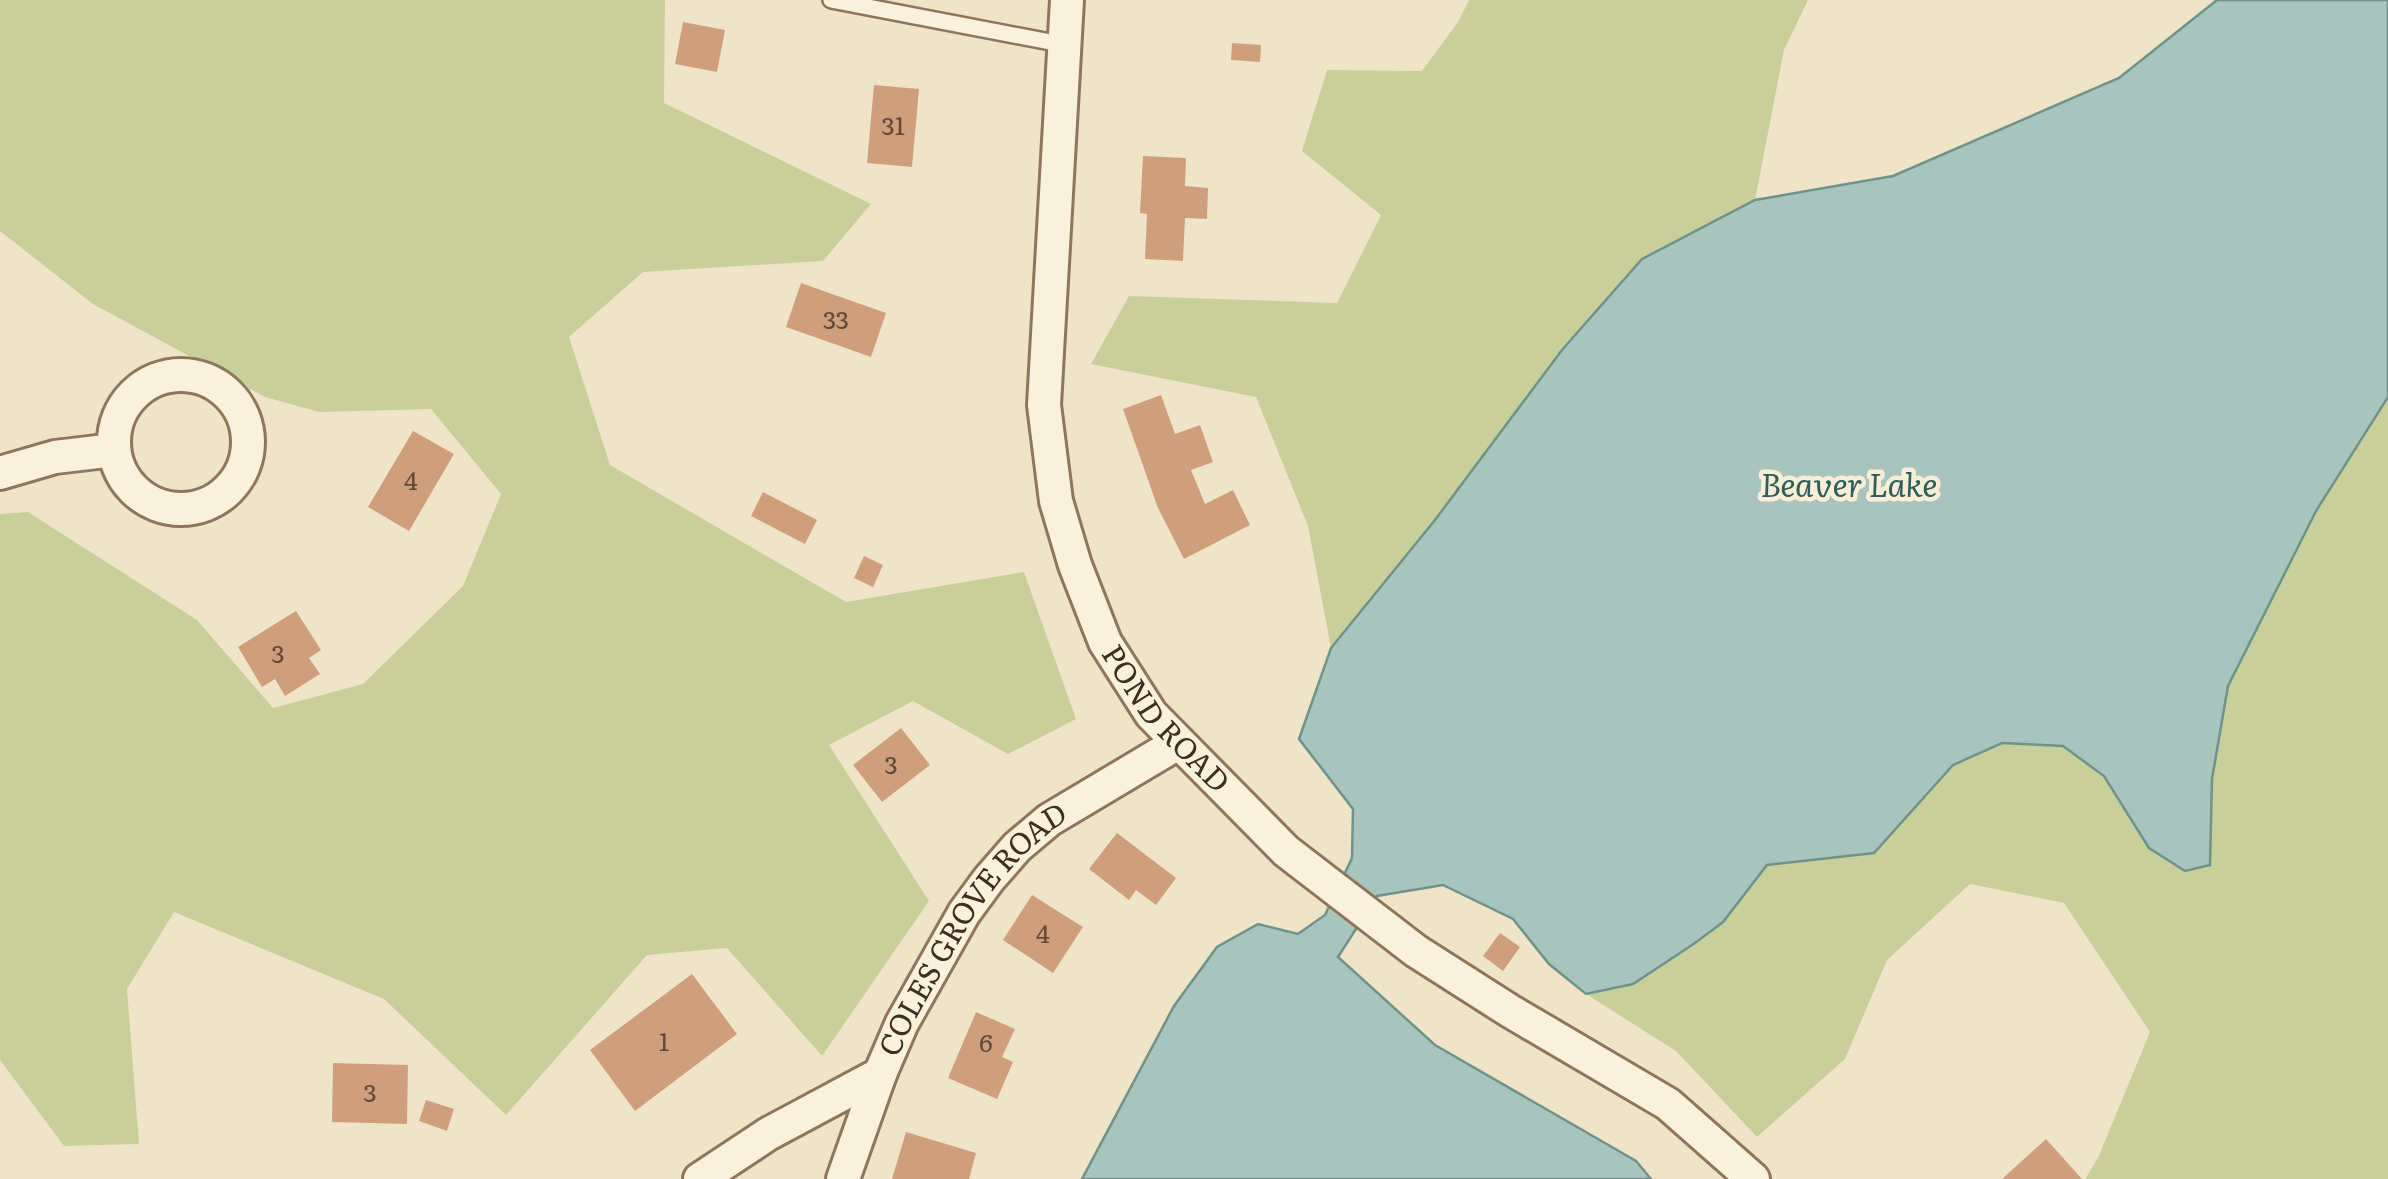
<svg xmlns="http://www.w3.org/2000/svg" width="2388" height="1179" viewBox="0 0 2388 1179" font-family="Literata,serif">
  <rect width="100%" height="100%" fill="#f0e4c8"/>
  <path fill="#c9cf9b" d="M0 0H665L664 103 871 204 823 261 643 272 569 337 610 465 846 602 1024 572 1076 719 1008 754 913 701 829 745 929 901 822 1056 727 948 647 955 506 1115 384 999 174 912 127 989 139 1144 64 1146 0 1060V514L28 512 197 620 273 708 363 684 463 586 501 494 431 409 319 412 265 397 93 304 0 231Z
    M1469 0H1808L1784 50 1755 200 1642 260 1562 350 1435 520 1331 648 1308 526 1256 397 1091 364 1129 296 1337 303 1381 215 1302 151 1327 70 1422 71 1458 22Z
    M2388 397V1179H2085L2098 1158 2150 1032 2064 903 1970 884 1887 960 1845 1059 1757 1137 1676 1051 1586 994 1633 984 1723 922 1767 865 1874 853 1953 765 2002 743 2063 746 2104 776 2149 848 2210 865 2212 779 2228 686 2316 511Z"/>
  <path fill="#a9c4bc" stroke="#6f938a" stroke-width="2.5" d="M2217 0H2388V397L2316 511 2228 686 2212 779 2210 865 2185 871 2149 848 2104 776 2063 746 2002 743 1953 765 1874 853 1767 865 1723 922 1695 943 1633 984 1586 994 1549 964 1513 919 1443 885 1377 896 1338 957 1435 1045 1636 1161 1651 1179H1082L1174 1006 1217 947 1258 924 1298 934 1325 915 1352 858 1353 809 1299 739 1331 648 1435 520 1562 350 1642 259 1755 200 1893 176 2119 78Z"/>
  <path fill="#cf9f7d" d="M683 22 725 30 717 72 675 64Z
    M1232 43 1261 45 1260 62 1231 60Z
    M874 85 919 89 912 167 867 163Z
    M1143 156 1186 158 1185 186 1208 188 1207 219 1185 218 1183 261 1145 259 1147 214 1140 213Z
    M801 283 886 313 871 357 786 327Z
    M1161 395 1175 434 1200 425 1213 462 1191 470 1205 504 1233 490 1250 525 1184 559 1158 508 1123 409Z
    M413 431 454 454 409 531 368 507Z
    M763 492 817 520 805 544 751 516Z
    M864 556 883 565 873 587 854 578Z
    M296 611 321 650 309 658 320 674 285 696 275 679 262 687 238 647Z
    M901 728 930 765 882 802 853 765Z
    M1117 833 1176 878 1156 905 1136 890 1129 900 1089 869Z
    M1032 895 1083 927 1053 973 1003 940Z
    M1500 933 1520 947 1503 971 1483 956Z
    M692 974 737 1034 635 1111 590 1050Z
    M976 1012 1015 1029 1002 1057 1013 1062 997 1099 948 1078Z
    M333 1063 408 1065 407 1124 332 1122Z
    M426 1100 454 1109 447 1131 419 1121Z
    M906 1132 976 1153 969 1179H892Z
    M2046 1139 2082 1179H2002Z"/>
  <g fill="none" stroke-linecap="round" stroke-linejoin="round">
    <g stroke="#8d765c" stroke-width="20">
      <path id="lane" d="M831 0 1066 45"/>
    </g>
    <g stroke="#8d765c" stroke-width="38">
      <g id="street">
        <path id="s1" d="M1067 0 1044 405 1056 501 1075 565 1105 642 1151 714 1286 851 1416 951 1510 1011 1668 1104 1753 1179"/>
        <circle cx="181" cy="442" r="67"/>
        <path d="M0 473 55 457 114 450"/>
        <path d="M700 1179 768 1134 880 1074"/>
        <path id="s2" d="M843 1179 880 1074 902 1023 964 913 989 879 1017 847 1049 820 1178 743"/>
      </g>
    </g>
    <use href="#lane" stroke="#faf1dc" stroke-width="15"/>
    <use href="#street" stroke="#faf1dc" stroke-width="32"/>
  </g>
  <g text-anchor="middle" stroke-width="9" stroke-linejoin="round" paint-order="stroke">
    <g font-size="25" fill="#624a37">
      <text x="893" y="135">31</text>
      <text x="836" y="329">33</text>
      <text x="411" y="490">4</text>
      <text x="278" y="663">3</text>
      <text x="891" y="774">3</text>
      <text x="1043" y="943">4</text>
      <text x="664" y="1051">1</text>
      <text x="986" y="1052">6</text>
      <text x="370" y="1102">3</text>
    </g>
    <g font-size="30" fill="#3d2e20" stroke="#f7eed8">
      <text dy="10" stroke="none"><textPath href="#s1" startOffset="750">POND ROAD</textPath></text>
      <text dy="10" stroke="none"><textPath href="#s2" startOffset="285">COLES GROVE ROAD</textPath></text>
    </g>
    <g font-size="32" font-style="italic" fill="#2f5d5a" stroke="#f7eed8">
      <text x="1849" y="497">Beaver Lake</text>
    </g>
  </g>
</svg>
